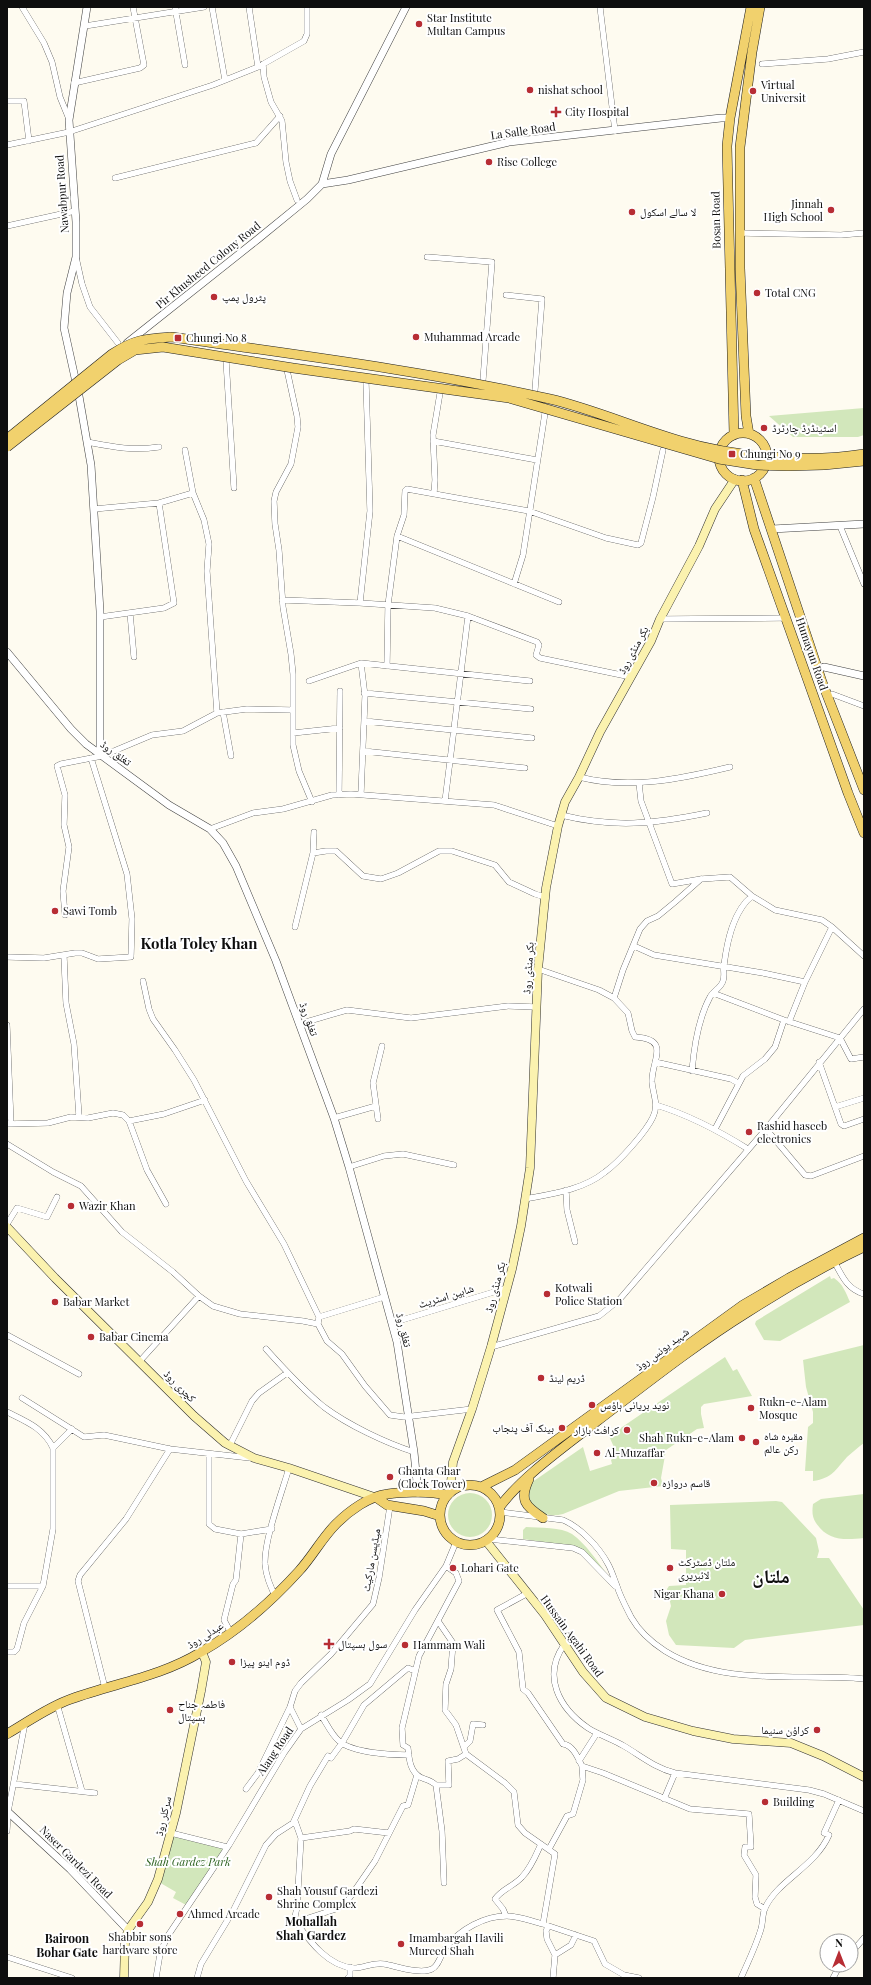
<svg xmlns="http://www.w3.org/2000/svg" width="871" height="1985" viewBox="0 0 871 1985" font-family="'Playfair Display','Noto Naskh Arabic',serif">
  <rect width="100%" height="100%" fill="#fefbf0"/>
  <path fill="#d2e7bb" d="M864 408V435L858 437H793L769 416Z
    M830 1276 831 1279 834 1278C843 1284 846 1293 850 1302L780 1341 764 1340 755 1324 756 1321Z
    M864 1345V1443C858 1447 853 1452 847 1457 835 1470 833 1478 813 1481V1471H805L808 1427 813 1423V1412L806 1387 803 1360Z
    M725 1357 733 1371 737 1369 752 1396 704 1404 701 1407V1414L704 1428 697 1429 666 1450 661 1478 663 1486 619 1491 563 1514C542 1519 526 1508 528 1485L583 1447 590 1471 612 1464 611 1460 617 1454 609 1436Z
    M448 1515a22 22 0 1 1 44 0a22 22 0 1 1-44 0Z
    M864 1494V1538C844 1540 828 1541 816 1523 812 1517 812 1511 813 1504L821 1499Z
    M776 1501 782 1502 816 1538 819 1551 817 1558H829L864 1610V1625L745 1640 734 1648 676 1645 669 1635 666 1621 671 1606 667 1589 669 1586 686 1585V1550L671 1549 670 1505Z
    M526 1527C540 1528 561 1527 572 1534 586 1544 597 1561 607 1574L576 1547 523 1539V1530Z
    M171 1833 227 1847 188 1906 173 1898 176 1892 157 1881Z"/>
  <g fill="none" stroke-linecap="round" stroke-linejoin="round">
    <g stroke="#414141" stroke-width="6">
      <path id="minor" d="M22 7 44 43 52 62 60 97 69 119
        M175 7 185 65
        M212 7 225 80
        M249 7 258 67
        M600 7 615 131
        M85 26 204 7
        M263 64 264 77 271 102 282 121 286 162 290 181 297 200
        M762 64 828 59 864 52
        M74 83 140 68 144 65 133 7
        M7 101H24L29 141
        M7 145 69 132 213 85 258 67 304 41 307 34V7
        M115 178 256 143 280 116
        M7 226 75 211
        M740 233 841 235 864 233
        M76 257 82 284 90 307 118 343
        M427 257 492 262 483 380
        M506 295 542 299 535 390
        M226 360 234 488
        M287 370 297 416 298 427 291 464 276 492 274 501 275 524 279 550 283 607 291 654 293 674V745L299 771 312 802
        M433 441 537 460
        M87 442C113 447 132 451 159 447
        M185 450 193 493 204 520 209 544 207 571 217 713
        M434 493 435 480 433 435 440 393
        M94 509 159 503 193 493
        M840 526 864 584
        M397 536 559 602
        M514 584 523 555 545 413
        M282 600 360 603 435 608 468 616 537 642 539 645 536 655 540 658 631 677
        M360 603 370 511 366 382
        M130 613 134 657
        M100 617 164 608 174 603 159 503
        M660 619 787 618
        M387 666 388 605 397 536 404 515 405 491 407 489 529 511 606 538 638 545 641 543 653 497 663 450
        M309 681 361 663 530 681
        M364 693 531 709
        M832 694 864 706
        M223 712 231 756
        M364 721 532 738
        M293 733 340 728
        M363 751 525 768
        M579 777C630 790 680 779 730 767
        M639 783 641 801 672 884 701 879 730 877 752 896 775 910 822 920 832 927 864 956
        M361 794 365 696 361 663
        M339 795 340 691
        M445 801 468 616
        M561 815C614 828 654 824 707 813
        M210 829 253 813 283 809 332 795 351 794 494 805 558 826
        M313 853 326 851H336L363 876 381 879 398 873 439 851H452L495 865 509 882 535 894 545 897
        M65 915 63 891 69 847 64 825 65 795 57 766 61 764 102 756 152 735 183 731 217 713 247 709 293 710
        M295 927 313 853 314 832
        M634 946 654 955 763 973 805 982
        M64 956 66 1003 74 1044 79 1116
        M7 957 44 958 75 953H82L98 959 131 957 132 919 127 874 91 758
        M143 981 149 1009 153 1019 175 1050 194 1080 246 1181 284 1244 319 1317 318 1324 327 1341 342 1354 365 1386 390 1415 404 1417 472 1409
        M713 993 784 1020 840 1038 851 1059 864 1057
        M614 998 623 970 640 929 647 921 658 916 675 902 701 879
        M789 1022 805 982 832 927
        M299 1024 347 1010 411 1018 508 1006 536 1007
        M7 1025 11 1124
        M655 1062 731 1079 738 1083
        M819 1062 841 1124 844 1126 864 1119
        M692 1071C694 1047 698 1019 710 997 713 991 721 988 723 981 725 976 723 970 724 965 727 942 733 911 752 896
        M656 1105C689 1115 719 1131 748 1149
        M835 1107 864 1098
        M334 1118 376 1106
        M378 1119 373 1083 382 1046
        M129 1121 147 1170 166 1204
        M7 1124 48 1123 71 1117 88 1118 113 1113 123 1115 129 1121 164 1114 205 1100
        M715 1129 743 1076 765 1059 775 1047 784 1020
        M766 1129 805 1175 811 1176 864 1156
        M7 1144 53 1172 81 1186 122 1232 173 1272 199 1296 213 1306 240 1314 303 1321 318 1324
        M349 1167 384 1156 403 1154 454 1165
        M566 1190 567 1210 575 1242
        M525 1199C552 1194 583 1190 605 1172 619 1162 646 1132 653 1117 659 1104 653 1095 652 1082 651 1061 672 1039 635 1037L632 1031 628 1013 614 998 599 990 538 969
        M7 1224 17 1208 47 1217 57 1197
        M834 1261C842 1276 847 1289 864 1294
        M319 1317 384 1297
        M392 1323 507 1288
        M7 1335 79 1374
        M491 1347 599 1316 619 1300 766 1129 864 1009
        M266 1349C284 1369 303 1390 324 1407 348 1425 386 1443 414 1452
        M140 1361 199 1296
        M22 1398 84 1437 104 1435 170 1449 250 1458
        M7 1412C25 1421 44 1428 53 1448V1529L43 1586 24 1623 17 1649 14 1652H7
        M230 1445 252 1401 259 1393 287 1373
        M53 1448 72 1429
        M209 1454V1524L215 1529 241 1534 272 1529
        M500 1512 563 1520C580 1527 599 1547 608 1564 612 1571 614 1579 617 1586 620 1596 626 1607 631 1617 639 1631 651 1642 665 1651 723 1687 798 1673 864 1679
        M489 1539 573 1548 582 1552 615 1586
        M7 1586H43
        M528 1593 497 1610 519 1652 523 1689 528 1693 563 1744C573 1745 578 1758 582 1766L603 1773 690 1809 749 1814 751 1847H745L744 1855 756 1875 755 1897 757 1904 765 1909
        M275 1596C270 1585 266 1576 265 1564 264 1540 282 1492 289 1468
        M438 1621 453 1643 451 1669 446 1684 445 1710 456 1725 466 1754 505 1783 514 1792 518 1825 525 1833 555 1854 543 1924 594 1941 605 1964 624 1975 639 1978
        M231 1633 224 1620 233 1584 236 1580 241 1534
        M564 1645C542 1676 559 1708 588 1728 599 1735 612 1739 624 1746 641 1756 655 1768 675 1773L809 1790 824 1794 864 1811
        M105 1688 78 1581 80 1575 126 1519 170 1449
        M57 1704 82 1791
        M321 1715C327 1724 331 1734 339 1741 353 1753 391 1755 409 1755
        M301 1729 290 1707 295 1691 301 1683 331 1654 373 1604 379 1578 390 1506
        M464 1747 470 1741 473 1724 483 1725
        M579 1761 597 1733
        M14 1784 95 1793
        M436 1785H449L448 1761 458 1759 466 1754
        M246 1789 258 1773 290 1707
        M664 1799 675 1773
        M295 1821 301 1838 297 1907 295 1917 296 1922C310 1942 329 1967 354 1968 364 1968 373 1962 384 1964 396 1966 420 1975 432 1969 439 1966 441 1953 446 1947 461 1929 484 1916 507 1916 519 1916 531 1921 543 1924
        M7 1831 8 1812 25 1723
        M171 1833 227 1847
        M301 1838 350 1831 354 1829 389 1833
        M549 1849 567 1816 573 1814 583 1780 582 1766
        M444 1883 442 1831 436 1785C432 1781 428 1780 422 1778 410 1773 409 1759 408 1748L403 1745 402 1728 419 1656 459 1581 456 1573 446 1566
        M506 1916 503 1909 495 1899C502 1889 514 1886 522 1877 531 1868 536 1855 541 1844
        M296 1922 336 1909 346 1903 375 1861 403 1806 408 1805 417 1775
        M548 1927 546 1931 547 1939 555 1955 553 1978
        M851 1953 864 1938
        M555 1955 571 1945 576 1935
        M7 1957 72 1978
        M156 1978 160 1954 167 1937 229 1845 284 1753 301 1729 348 1700 370 1684 415 1610 446 1566 456 1542
        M197 1978 201 1964 233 1911 266 1845 276 1834 293 1823 310 1786 328 1756 331 1758 342 1743 364 1705 408 1668 415 1671
        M348 1978 350 1976V1967
        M741 1978C748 1962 756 1946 761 1929 763 1923 762 1915 765 1908 778 1880 815 1867 829 1835L824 1833 839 1800
        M833 1978 840 1965"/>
    </g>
    <g stroke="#414141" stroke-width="8">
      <path id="tertiary" d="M87 7 69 120 76 222V257L67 293 64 328 79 396 91 465 100 611V754
        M322 184 348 180 509 142 721 118H730
        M127 343 258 239 307 199 322 184 331 154 406 7
        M772 529 864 524
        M7 652 71 729 86 744 169 805 210 829 223 843 236 866 276 961 334 1118 349 1167 397 1342 414 1452 418 1493
        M824 667 864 676
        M7 1811 70 1869 128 1930"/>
    </g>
    <g stroke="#303030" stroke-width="9">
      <path id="secondary" d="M7 1227 55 1278 194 1416 225 1443 254 1458 289 1468 377 1498
        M450 1493 453 1462 472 1409 491 1347 512 1269 521 1226 530 1168 538 969 546 888 558 826 565 802 579 777 600 732 651 641 660 619 699 546 715 509 735 479
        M486 1541 545 1615 583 1672 606 1698 645 1717 693 1731 733 1739 791 1743 823 1756 864 1777
        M124 1978 125 1943 128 1930 148 1902 158 1879 176 1813 201 1691 206 1662 202 1652"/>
    </g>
    <g stroke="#1f1f1f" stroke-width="10">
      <path id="primary" d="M719 457a24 24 0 1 1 48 0a24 24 0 1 1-48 0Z
        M749 434 746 416 740 268V147L752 52 760 7
        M734 435 727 146 730 118 751 7
        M754 478 822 682 864 790
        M742 480 754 529 848 793 864 833
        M529 1479C519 1500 525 1506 543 1518
        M440 1515a30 30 0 1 1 60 0a30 30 0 1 1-60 0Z
        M481 1487 515 1470 743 1305 789 1278 864 1238
        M377 1498 387 1505 424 1511 440 1516
        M499 1508C521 1477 566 1446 596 1422 646 1384 695 1345 748 1312 785 1288 824 1266 864 1247
        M7 1734C28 1722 48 1707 71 1699 115 1683 160 1677 201 1652 238 1631 270 1603 299 1571 312 1557 322 1538 336 1524 349 1511 369 1496 388 1494 405 1491 431 1492 448 1495"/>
    </g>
    <use href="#minor" stroke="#fff" stroke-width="5.5"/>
    <use href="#tertiary" stroke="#fff" stroke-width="7"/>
    <use href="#secondary" stroke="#fbf2af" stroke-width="8"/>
    <use href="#primary" stroke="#f1d16d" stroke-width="9"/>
    <g stroke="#1f1f1f" stroke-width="10" stroke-linecap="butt">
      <path id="primary-bridge" d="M7 439 112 354C135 339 145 339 172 337 298 355 426 371 550 399 593 409 638 429 681 441 735 457 808 463 864 454
        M7 447 118 360 135 350 163 347 293 368 509 398 719 459 757 465 788 466 824 465 864 461"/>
    </g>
    <use href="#primary-bridge" stroke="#f1d16d" stroke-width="9"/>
  </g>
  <g fill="#b72d34" stroke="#fff" stroke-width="1.5">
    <circle cx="419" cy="24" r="4"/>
    <circle cx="530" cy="90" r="4"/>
    <circle cx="753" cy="91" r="4"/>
    <path d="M554 106h4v4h4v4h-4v4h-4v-4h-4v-4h4z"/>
    <circle cx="489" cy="162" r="4"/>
    <circle cx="831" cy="210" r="4"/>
    <circle cx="632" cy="212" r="4"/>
    <circle cx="757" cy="293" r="4"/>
    <circle cx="214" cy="297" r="4"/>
    <circle cx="416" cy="337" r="4"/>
    <rect x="174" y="334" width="8" height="8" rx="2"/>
    <circle cx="764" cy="428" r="4"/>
    <rect x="728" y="450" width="8" height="8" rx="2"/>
    <circle cx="55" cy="911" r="4"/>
    <circle cx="749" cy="1132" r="4"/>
    <circle cx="71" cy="1206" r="4"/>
    <circle cx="547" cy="1294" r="4"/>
    <circle cx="55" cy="1302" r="4"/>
    <circle cx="91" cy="1337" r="4"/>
    <circle cx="541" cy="1378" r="4"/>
    <circle cx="592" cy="1405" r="4"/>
    <circle cx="751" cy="1408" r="4"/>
    <circle cx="562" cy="1428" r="4"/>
    <circle cx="627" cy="1430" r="4"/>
    <circle cx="742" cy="1438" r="4"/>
    <circle cx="756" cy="1442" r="4"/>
    <circle cx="597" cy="1453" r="4"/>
    <circle cx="390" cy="1477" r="4"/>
    <circle cx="654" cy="1483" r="4"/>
    <circle cx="453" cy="1568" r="4"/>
    <circle cx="670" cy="1568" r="4"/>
    <circle cx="722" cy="1594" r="4"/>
    <path d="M327 1638h4v4h4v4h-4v4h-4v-4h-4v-4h4z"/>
    <circle cx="405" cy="1645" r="4"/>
    <circle cx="232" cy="1662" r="4"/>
    <circle cx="170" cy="1710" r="4"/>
    <circle cx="817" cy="1730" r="4"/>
    <circle cx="765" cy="1802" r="4"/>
    <circle cx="269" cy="1897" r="4"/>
    <circle cx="180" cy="1914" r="4"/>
    <circle cx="140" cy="1924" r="4"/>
    <circle cx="401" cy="1944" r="4"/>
  </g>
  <g text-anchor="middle" stroke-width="4" stroke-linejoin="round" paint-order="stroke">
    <g font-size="11" fill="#0e0e0e" stroke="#fff" text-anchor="start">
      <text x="427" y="22">Star Institute<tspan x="427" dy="13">Multan Campus</tspan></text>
      <text x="761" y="89">Virtual<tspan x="761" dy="13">Universit</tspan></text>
      <text x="538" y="94">nishat school</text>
      <text x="565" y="116">City Hospital</text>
      <text x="497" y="166">Rise College</text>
      <text x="823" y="208" text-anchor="end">Jinnah<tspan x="823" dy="13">High School</tspan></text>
      <text x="640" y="216">لا سالے اسکول</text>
      <text x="765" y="297">Total CNG</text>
      <text x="222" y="301">پٹرول پمپ</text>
      <text x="424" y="341">Muhammad Arcade</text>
      <text x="186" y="342">Chungi No 8</text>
      <text x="772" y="432">اسٹینڈرڈ چارٹرڈ</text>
      <text x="740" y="458">Chungi No 9</text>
      <text x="63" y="915">Sawi Tomb</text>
      <text x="757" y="1130">Rashid haseeb<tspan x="757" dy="13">electronics</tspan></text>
      <text x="79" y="1210">Wazir Khan</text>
      <text x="555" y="1292">Kotwali<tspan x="555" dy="13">Police Station</tspan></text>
      <text x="63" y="1306">Babar Market</text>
      <text x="99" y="1341">Babar Cinema</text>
      <text x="549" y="1382">ڈریم لینڈ</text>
      <text x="759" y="1406">Rukn-e-Alam<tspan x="759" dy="13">Mosque</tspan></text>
      <text x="600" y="1409">نوید بریانی ہاؤس</text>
      <text x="554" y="1432" text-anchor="end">بینک آف پنجاب</text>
      <text x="619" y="1434" text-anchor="end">کرافٹ بازار</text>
      <text x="764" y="1440">مقبرہ شاہ<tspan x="764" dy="13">رکن عالم</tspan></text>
      <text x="734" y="1442" text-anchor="end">Shah Rukn-e-Alam</text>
      <text x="605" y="1457">Al-Muzaffar</text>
      <text x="398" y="1475">Ghanta Ghar<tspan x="398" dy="13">(Clock Tower)</tspan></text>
      <text x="662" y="1487">قاسم دروازہ</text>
      <text x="678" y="1566">ملتان ڈسٹرکٹ<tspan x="678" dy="13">لائبریری</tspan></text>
      <text x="461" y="1572">Lohari Gate</text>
      <text x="714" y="1598" text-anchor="end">Nigar Khana</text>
      <text x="338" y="1648">سول ہسپتال</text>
      <text x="413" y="1649">Hammam Wali</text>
      <text x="240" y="1666">ڈوم اینو پیزا</text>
      <text x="178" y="1708">فاطمہ جناح<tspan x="178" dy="13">ہسپتال</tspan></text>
      <text x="809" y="1734" text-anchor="end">کراؤن سنیما</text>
      <text x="773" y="1806">Building</text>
      <text x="277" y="1895">Shah Yousuf Gardezi<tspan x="277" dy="13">Shrine Complex</tspan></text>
      <text x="188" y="1918">Ahmed Arcade</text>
      <text x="140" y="1941" text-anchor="middle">Shabbir sons<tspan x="140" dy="13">hardware store</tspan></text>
      <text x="409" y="1942">Imambargah Havili<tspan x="409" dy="13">Mureed Shah</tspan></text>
    </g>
    <g font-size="11" fill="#0e0e0e" stroke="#fff">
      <text transform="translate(523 131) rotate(-8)" y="4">La Salle Road</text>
      <text transform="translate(62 194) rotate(-94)" y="4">Nawabpur Road</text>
      <text transform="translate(716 220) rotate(-91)" y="4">Bosan Road</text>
      <text transform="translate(208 265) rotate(-39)" y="4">Pir Khusheed Colony Road</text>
      <text transform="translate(633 650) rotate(-62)" y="4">بکر منڈی روڈ</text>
      <text transform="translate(812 654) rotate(71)" y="4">Humayun Road</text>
      <text transform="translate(116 753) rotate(36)" y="4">تغلق روڈ</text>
      <text transform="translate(528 968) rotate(-86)" y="4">بکر منڈی روڈ</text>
      <text transform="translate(309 1019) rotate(70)" y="4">تغلق روڈ</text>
      <text transform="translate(495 1287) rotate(-75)" y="4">بکر منڈی روڈ</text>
      <text transform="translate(446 1296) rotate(-17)" y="4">شاہین اسٹریٹ</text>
      <text transform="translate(404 1330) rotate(76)" y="4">تغلق روڈ</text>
      <text transform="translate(662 1349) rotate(-37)" y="4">شہید یونس روڈ</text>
      <text transform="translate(180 1386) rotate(45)" y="4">کچری روڈ</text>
      <text transform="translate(371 1560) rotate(-80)" y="4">میڈیسن مارکیٹ</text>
      <text transform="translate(205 1635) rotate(-32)" y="4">عبدلی روڈ</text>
      <text transform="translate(572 1636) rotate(54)" y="4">Hussain Agahi Road</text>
      <text transform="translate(275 1751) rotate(-56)" y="4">Alang Road</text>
      <text transform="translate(163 1816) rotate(-77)" y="4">سرکلر روڈ</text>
      <text transform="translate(76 1862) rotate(45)" y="4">Naser Gardezi Road</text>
    </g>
    <g font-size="11" font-style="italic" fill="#2f6322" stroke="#fff">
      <text x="188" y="1866">Shah Gardez Park</text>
    </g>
    <g font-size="12" font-weight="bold" fill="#0e0e0e" stroke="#fff">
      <text x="311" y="1926">Mohallah<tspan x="311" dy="14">Shah Gardez</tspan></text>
      <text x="67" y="1943">Bairoon<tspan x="67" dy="14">Bohar Gate</tspan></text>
    </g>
    <g font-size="15" font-weight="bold" fill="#0e0e0e" stroke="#fff">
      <text x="199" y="949">Kotla Toley Khan</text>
    </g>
    <g font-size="19" font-weight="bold" fill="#0e0e0e" stroke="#fff">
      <text x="771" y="1583">ملتان</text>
    </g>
  </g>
  <rect width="871" height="1985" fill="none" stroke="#0e0e0e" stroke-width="16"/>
  <g transform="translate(839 1953)"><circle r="19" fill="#ffffff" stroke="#9f9f9f"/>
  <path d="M0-3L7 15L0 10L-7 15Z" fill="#b72d34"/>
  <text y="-6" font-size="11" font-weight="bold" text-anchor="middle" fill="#0e0e0e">N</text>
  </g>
</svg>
